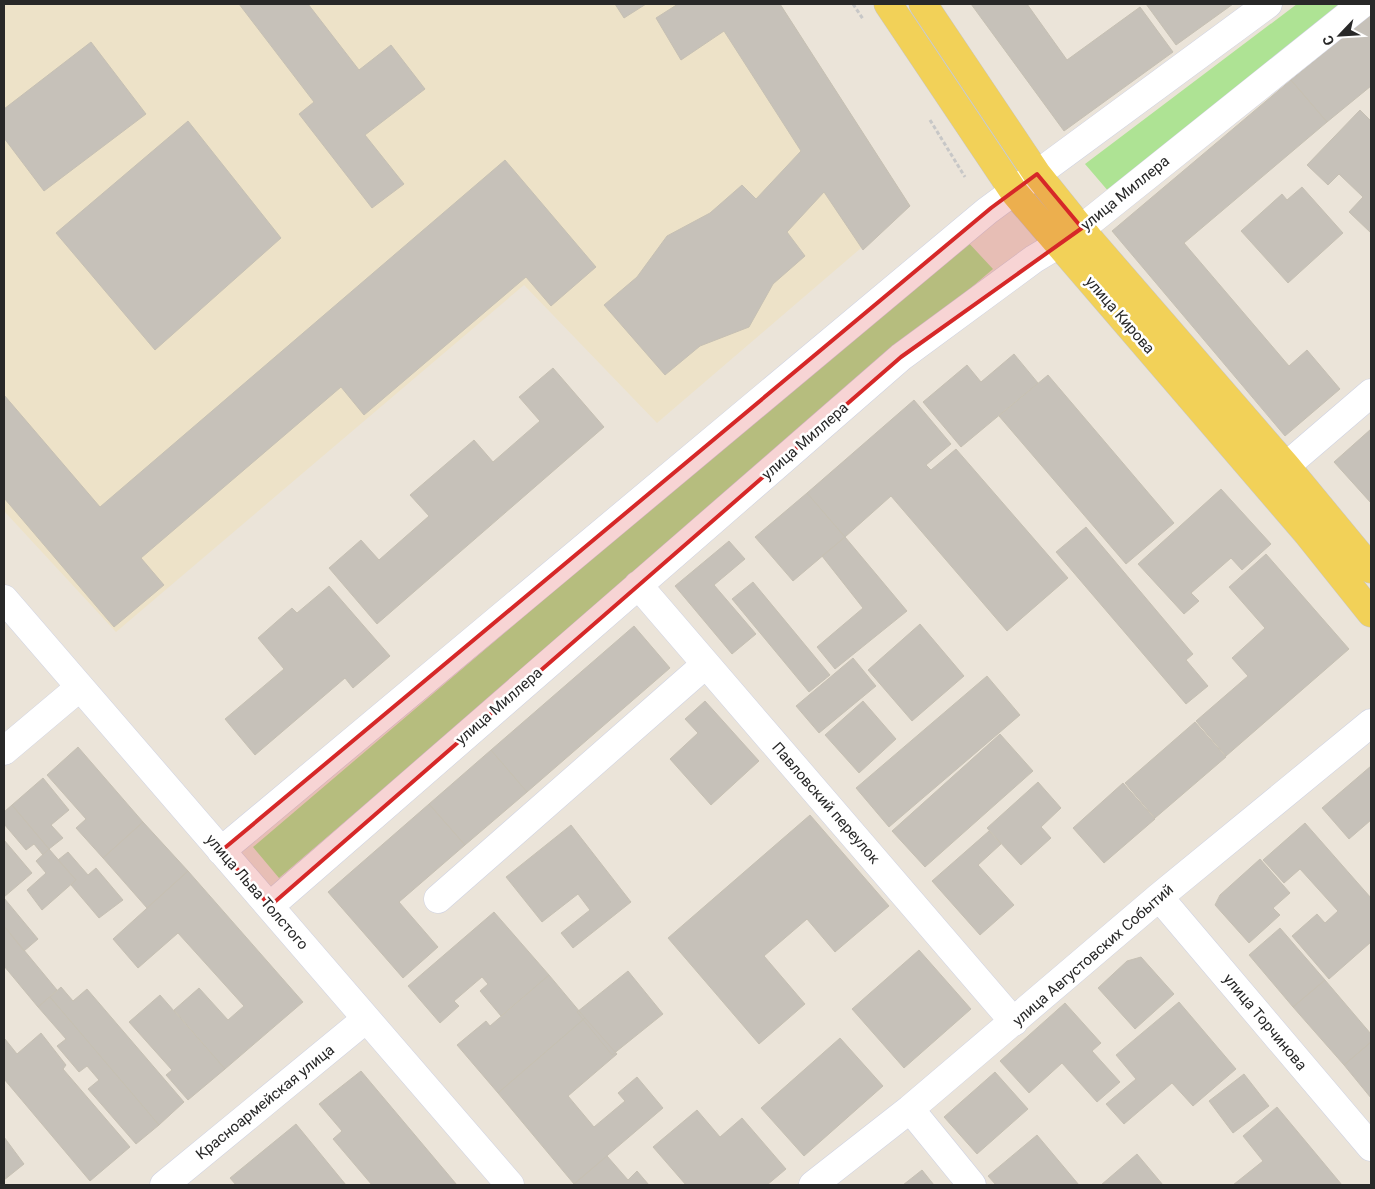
<svg xmlns="http://www.w3.org/2000/svg" width="1375" height="1189" viewBox="0 0 1375 1189" font-family="Roboto,sans-serif">
  <rect width="100%" height="100%" fill="#ebe4d9"/>
  <path fill="#ede2c8" d="M4 4H780L910 206 657 423 524 285 116 632 4 511Z"/>
  <path fill="#aee394" d="M1297 4H1341L1109 192 1085 164Z
    M966 240 993 269 279 878 253 847Z"/>
  <path fill="#c6c1b9" stroke="#c6c0b3" d="M239 4H308L359 70 391 45 425 89 365 135 404 184 372 208 299 114 314 102Z
    M615 4H646L624 18Z
    M678 4H780L910 206 863 250 824 192 787 232 805 256 773 284 749 327 700 346 665 375 604 305 637 277 667 236 710 213 742 185 756 199 801 151 724 31 681 60 656 18Z
    M971 4H1027L1067 60 1140 7 1173 52 1064 131Z
    M1146 4H1233L1176 45Z
    M1371 15V86L1327 122 1291 80Z
    M91 42 146 114 44 191 4 138V109Z
    M1291 80 1327 122 1184 243 1289 366 1307 350 1340 389 1285 436 1112 231Z
    M1360 110 1371 121V233L1349 212 1363 197 1339 174 1328 185 1307 165Z
    M188 121 281 238 155 350 56 233Z
    M505 160 596 267 551 306 526 277 364 415 341 387 141 558 164 585 114 627 4 498V395L100 507Z
    M1302 187 1343 233 1288 283 1241 231 1282 194 1287 200Z
    M1014 354 1038 383 961 447 923 402 967 365 981 382Z
    M553 368 604 427 377 624 329 568 361 540 379 560 429 516 410 495 474 440 493 462 540 421 519 397Z
    M1048 375 1174 523 1126 564 999 416Z
    M914 400 951 444 926 465 931 470 956 449 1068 578 1007 631 891 496 845 537 807 493Z
    M1371 429V503L1334 462Z
    M1221 489 1271 544 1242 570 1231 558 1191 593 1199 601 1184 614 1138 564Z
    M807 493 845 537 793 581 755 537Z
    M1086 527 1193 654 1186 660 1208 686 1186 704 1056 552Z
    M845 537 907 611 835 669 817 647 863 608 822 556Z
    M729 541 745 559 714 585 756 634 732 654 675 586Z
    M1266 554 1349 649 1226 756 1196 721 1248 676 1232 658 1265 628 1229 587Z
    M753 582 830 675 809 692 732 599Z
    M329 586 390 656 353 688 345 678 255 755 225 719 284 669 258 638 292 608 297 613Z
    M920 624 964 676 912 721 868 670Z
    M634 626 670 668 527 792 491 750Z
    M853 658 876 686 819 733 796 706Z
    M987 676 1020 715 889 827 856 788Z
    M705 701 759 761 711 805 670 759 698 733 685 719Z
    M863 701 896 739 859 773 825 735Z
    M1195 722 1226 757 1155 818 1125 783Z
    M1000 734 1033 771 925 867 892 831Z
    M78 747 143 822 103 858 76 828 86 819 47 775Z
    M491 750 527 792 465 845 429 804Z
    M1371 766V820L1349 839 1322 808Z
    M43 778 69 810 51 825 63 838 49 849 12 805Z
    M1038 782 1061 808 1041 827 1051 838 1021 865 987 828Z
    M1123 783 1155 819 1104 863 1073 828Z
    M429 804 465 845 399 902 438 947 403 978 328 892Z
    M12 805 49 849 43 855 34 844 26 850 4 824V812Z
    M810 815 889 906 835 952 807 919 764 956 805 1004 759 1044 668 938Z
    M143 822 188 871 147 908 103 858Z
    M1305 823 1371 898V942L1329 979 1292 936 1317 914 1325 923 1338 911 1300 869 1284 883 1263 860Z
    M571 825 631 902 573 948 561 933 590 910 578 894 542 922 506 877Z
    M989 831 1001 844 978 865 1014 905 980 935 932 881Z
    M4 840 32 873 4 897Z
    M49 849 76 880 42 910 27 890 46 873 36 861Z
    M68 852 88 875 96 868 123 900 99 918 71 885 76 880 58 860Z
    M1260 859 1290 893 1273 908 1280 915 1249 943 1215 905 1220 895Z
    M188 871 303 1002 225 1069 174 1010 199 988 228 1020 244 1006 178 933 138 968 113 939Z
    M4 898 38 939 24 951 4 926Z
    M494 912 549 975 501 1016 480 991 488 984 482 977 454 1001 459 1006 440 1023 408 986Z
    M4 926 57 990 38 1007 4 966Z
    M1280 928 1325 980 1293 1007 1249 955Z
    M919 950 971 1009 904 1068 852 1009Z
    M1141 957 1174 994 1135 1029 1098 988 1127 961Z
    M628 971 663 1014 612 1055 577 1012Z
    M549 975 585 1018 498 1093 457 1045 486 1021 490 1026Z
    M1325 980 1371 1034V1042L1344 1065 1293 1007Z
    M61 987 73 1001 87 989 184 1102 159 1125 50 997Z
    M160 995 225 1069 188 1100 166 1075 172 1070 129 1022Z
    M50 997 159 1125 136 1144 88 1089 99 1080 87 1066 79 1072 57 1046 66 1039 38 1007Z
    M1179 1002 1236 1069 1193 1106 1172 1083 1124 1124 1106 1104 1136 1079 1116 1055Z
    M1065 1003 1101 1043 1092 1051 1120 1082 1097 1102 1062 1063 1029 1093 1000 1061Z
    M585 1018 617 1054 568 1096 594 1127 625 1101 618 1093 637 1077 663 1108 574 1184 498 1093Z
    M41 1033 66 1065 63 1069 130 1147 90 1181 4 1079V1040L5 1039 17 1054Z
    M840 1038 883 1086 804 1156 761 1108Z
    M1371 1042V1098L1344 1065Z
    M361 1071 457 1185H372L333 1139 342 1131 319 1104Z
    M995 1072 1028 1109 977 1154 944 1117Z
    M1244 1074 1269 1106 1233 1133 1209 1101Z
    M1277 1107 1342 1185H1233L1263 1161 1243 1136Z
    M697 1110 720 1137 742 1118 786 1169 767 1185H686L653 1147Z
    M296 1124 346 1185H236L230 1178Z
    M1037 1135 1079 1185H996L988 1176Z
    M4 1137 24 1164 4 1180Z
    M1137 1154 1163 1185H1101Z
    M607 1156 628 1180 637 1171 649 1185H575L574 1184Z
    M922 1170 934 1185H903Z"/>
  <g fill="none" stroke-linecap="round" stroke-linejoin="round">
    <g stroke="#cfd2e2" stroke-width="29">
      <path id="minor" d="M1286 466 1371 393
        M638 585 1014 1022
        M4 599 510 1185
        M4 751 80 687
        M221 851 987 211 1268 4
        M1159 897 1371 1147
        M438 899 706 664
        M270 906 901 357 1034 259 1059 244 1082 228 1362 4
        M910 1109 972 1185
        M164 1185 366 1019
        M813 1185 910 1109 1159 897 1371 723"/>
    </g>
    <g stroke="#c7c7c7" stroke-width="29">
      <path id="major" d="M888 4 1014 192 1307 533 1371 613
        M923 4 1037 174 1090 240 1286 466 1371 569"/>
    </g>
    <path stroke="#c7c7c7" stroke-width="3" stroke-dasharray="4 2.5" stroke-linecap="butt" d="M853 4 863 19
      M930 120 965 177"/>
    <use href="#minor" stroke="#fff" stroke-width="28"/>
    <use href="#major" stroke="#f2d158" stroke-width="28"/>
  </g>
  <path fill="#d62828" fill-opacity="0.2" stroke="#d62828" stroke-width="4" stroke-linejoin="round" d="M1037 174 1082 228 901 357 270 906 221 851 991 208Z"/>
  <g text-anchor="middle" stroke-width="5" stroke-linejoin="round" paint-order="stroke">
    <g font-size="15" fill="#282828" stroke="#fff">
      <text transform="translate(1125 193) rotate(-39)" y="5">улица Миллера</text>
      <text transform="translate(1120 315) rotate(49)" y="5">улица Кирова</text>
      <text transform="translate(805 441) rotate(-41)" y="5">улица Миллера</text>
      <text transform="translate(499 706) rotate(-41)" y="5">улица Миллера</text>
      <text transform="translate(826 803) rotate(49)" y="5">Павловский переулок</text>
      <text transform="translate(257 892) rotate(49)" y="5">улица Льва Толстого</text>
      <text transform="translate(1093 955) rotate(-41)" y="5">улица Августовских Событий</text>
      <text transform="translate(1265 1022) rotate(50)" y="5">улица Торчинова</text>
      <text transform="translate(265 1102) rotate(-39)" y="5">Красноармейская улица</text>
    </g>
  </g>
  <rect width="1375" height="1189" fill="none" stroke="#282828" stroke-width="10"/>
  <g transform="translate(1340 35) rotate(245)" stroke="#ffffff" stroke-width="4" paint-order="stroke">
  <path d="M0-4L9 19L0 12L-9 19Z" fill="#282828"/>
  <text y="-8" font-size="14" font-weight="bold" text-anchor="middle" fill="#282828">С</text>
  </g>
</svg>
